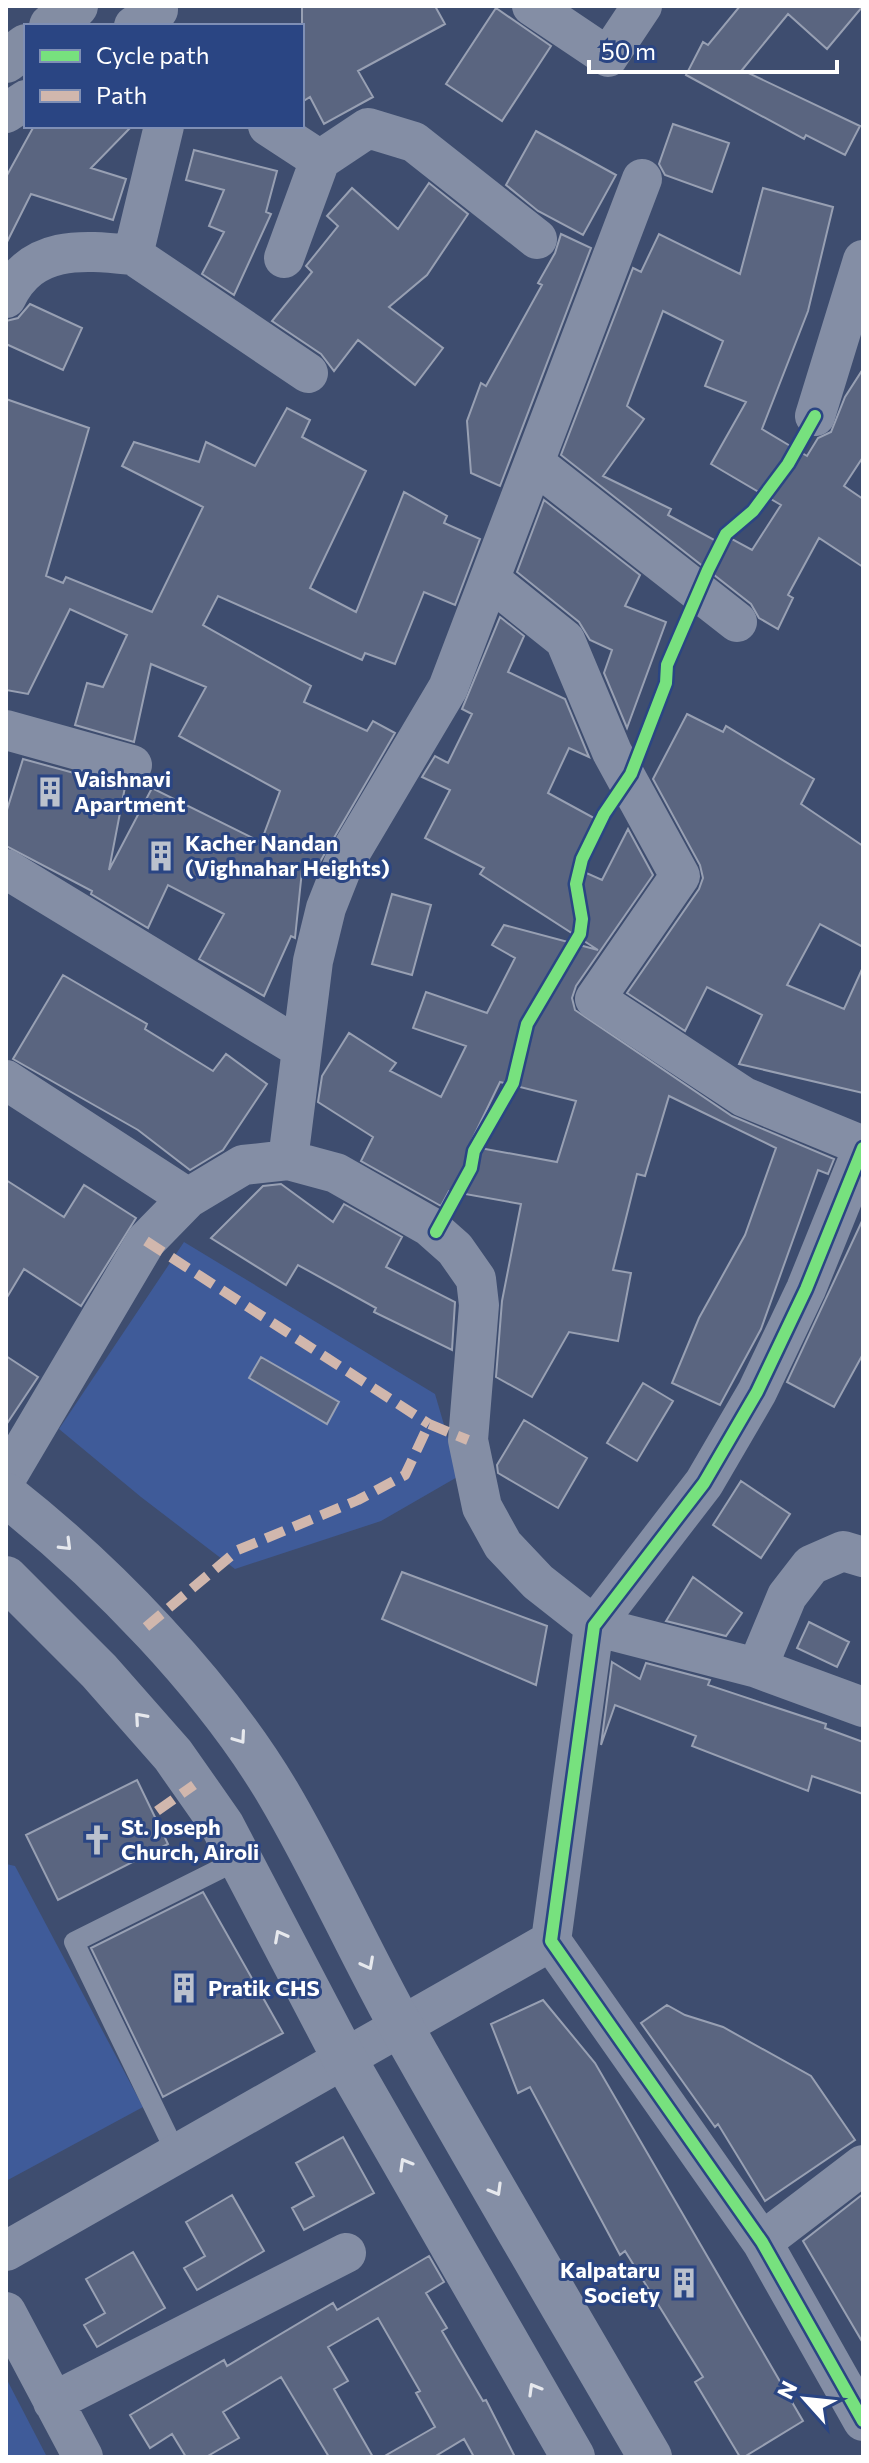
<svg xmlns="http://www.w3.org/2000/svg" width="869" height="2463" viewBox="0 0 869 2463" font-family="Commissioner,sans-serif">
  <rect width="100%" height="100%" fill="#3e4d6f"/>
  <path fill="#3f5b99" d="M184 1242 435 1394 459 1476 381 1521 235 1569 141 1497 59 1429Z
    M6 1864 15 1866 143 2107 6 2181Z
    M6 2378 47 2457H6Z"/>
  <path fill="#5a6580" stroke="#98a0b3" stroke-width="2" fill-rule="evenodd" d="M302 6H435L445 24 358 71 373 97 324 124 310 97 302 102Z
    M740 6H863L827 49 788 14 742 70 860 126 845 155 806 135 804 139 686 75 703 42 708 45Z
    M496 8 551 46 502 121 446 84Z
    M673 124 729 143 712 192 665 175 659 164Z
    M34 126H132L91 168 126 179 113 220 31 194 6 244V177Z
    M536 131 616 175 583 235 538 211 506 185Z
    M194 150 277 171 266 212 271 214 234 295 202 274 224 232 209 226 224 190 186 180Z
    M429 183 468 214 427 275 389 307 443 348 415 385 358 340 334 371 321 354 272 321 312 272 306 266 338 226 327 216 352 188 398 229Z
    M763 188 833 207 808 311 762 429 807 456 818 438 831 432 845 397 863 369V457L844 486 863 499V567L819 538 788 595 793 598 778 629 759 618 751 604 561 455 633 268 641 272 659 234 740 274ZM663 311 723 341 705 386 746 402 711 464 781 505 752 550 732 539 727 547 668 515 671 509 603 476 644 419 627 406Z
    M561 234 591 248 500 486 471 473 467 421 481 383 486 386 542 285 538 283 555 253Z
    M30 304 82 328 63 370 6 344V321L18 318Z
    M6 399 89 428 46 576 63 583 66 577 152 612 203 507 122 466 134 442 199 462 206 442 255 466 287 408 310 420 302 437 366 471 310 588 356 612 404 492 447 516 444 523 480 539 455 605 424 592 395 664 365 653 362 660 218 596 203 625 311 686 304 702 367 731 373 721 395 733 317 867 303 861 295 938 291 936 264 996 199 959 224 914 168 885 148 928 91 894 92 891 6 846V813L23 759 125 787 109 870 152 788 261 842 280 791 179 736 206 687 151 664 134 742 75 725 87 683 103 687 127 635 70 609 28 694 6 690Z
    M544 500 640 575 625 606 666 622 627 728 604 673 612 650 590 640 579 622 517 572Z
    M500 617 524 636 508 672 565 699 589 757 569 748 548 793 594 818 575 868 602 880 628 829 653 875 576 986 572 998 575 1010 732 1116 834 1159 828 1174 818 1170 761 1329 720 1405 672 1383 699 1318 745 1235 776 1148 669 1096 645 1176 637 1174 613 1270 631 1273 618 1341 569 1332 532 1397 496 1377 502 1301 521 1204 449 1191 441 1206 361 1161 373 1137 318 1102 322 1076 349 1033 396 1063 390 1071 441 1097 466 1046 413 1028 426 992 487 1013 515 958 492 945 504 925 598 950 480 874 484 868 425 838 450 790 422 777 435 756 448 763 472 714 462 709ZM500 1082 576 1101 557 1162 469 1146Z
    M687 714 723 732 726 726 814 779 801 804 863 846V947L820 924 787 985 844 1009 863 967V1093L739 1064 762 1015 707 987 685 1031 627 993 699 889 703 878 700 865 653 779Z
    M392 894 431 905 412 975 372 964Z
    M63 975 147 1024 145 1029 213 1071 226 1054 267 1084 223 1150 190 1170 138 1130 13 1059Z
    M6 1180 64 1217 84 1185 136 1218 81 1306 24 1269 6 1299Z
    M281 1184 333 1222 344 1204 402 1237 386 1267 455 1302 452 1350 374 1312 376 1308 298 1265 286 1285 211 1238 263 1186Z
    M863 1219V1354L834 1407 787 1382Z
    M6 1356 38 1377 6 1425Z
    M261 1357 339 1402 327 1424 249 1378Z
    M643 1383 673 1401 637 1461 607 1443Z
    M524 1420 587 1458 558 1508 498 1473 497 1465Z
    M741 1481 790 1514 761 1558 713 1525Z
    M402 1572 547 1626 536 1685 382 1619Z
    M693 1577 742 1613 726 1636 666 1621Z
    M809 1622 849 1642 837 1667 797 1648Z
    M612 1662 640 1679 646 1663 710 1680 708 1685 826 1724 825 1728 863 1742V1794L812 1776 808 1791 692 1746 696 1736 615 1705 601 1745Z
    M137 1780 168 1844 58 1900 26 1835Z
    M203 1892 283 2033 163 2097 91 1948Z
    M543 2000 595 2063 803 2421 744 2457H740L695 2382 703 2377 625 2251 620 2255 530 2087 518 2093 491 2024Z
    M667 2005 685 2015 723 2027 811 2076 855 2140 765 2201 718 2124 715 2127 641 2023Z
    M343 2137 374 2193 304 2230 292 2208 314 2196 296 2163Z
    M863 2194V2343L803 2241Z
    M232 2195 264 2251 197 2290 184 2268 205 2256 186 2222Z
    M133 2252 165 2308 97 2347 84 2325 105 2313 86 2279Z
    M429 2256 444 2282 426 2293 447 2328 442 2331 483 2401 486 2400 515 2457H474L464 2439 434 2457H383L435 2427 416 2393 420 2391 378 2318 328 2347 348 2381 334 2389 373 2457H329L281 2377 223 2412 239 2438 206 2457H186L172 2434 150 2448 130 2415 224 2360 227 2366 333 2303 337 2310Z"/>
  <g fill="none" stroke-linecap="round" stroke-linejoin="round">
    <path stroke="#848ea5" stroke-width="20" d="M177 2155 74 1942 240 1859"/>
    <path stroke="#848ea5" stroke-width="40" d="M532 6 608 57 642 6
      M134 26 158 10 157 6
      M6 113 26 100
      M268 126 320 160 284 258
      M320 160 368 128 414 142 537 239
      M133 255 308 373
      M6 298C32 244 83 250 133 255L164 126
      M815 416 863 260
      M534 463 737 622
      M490 580 565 640 612 752 680 876 595 999 744 1097 863 1146
      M6 730 132 765
      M6 869 300 1048
      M6 1080 188 1198
      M863 1148 806 1289 757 1392 704 1483 594 1626 551 1941 762 2242 863 2421
      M288 1160 313 961 326 908 343 865 448 688 642 179
      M6 1478 146 1241 188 1198 243 1165 288 1160 336 1173 429 1226 455 1249 476 1279 479 1305 468 1440 482 1507 503 1545 538 1582 594 1626 757 1668 863 1707
      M757 1668 787 1596 811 1565 843 1551 863 1557
      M762 2242 863 2165
      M6 2251 551 1941
      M6 2312 83 2457
      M53 2402 346 2253"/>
    <path stroke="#848ea5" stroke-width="44" d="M6 1495C104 1572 214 1685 278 1793 323 1869 359 1951 402 2028 483 2172 567 2314 650 2457
      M6 1578 99 1671 173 1755 222 1825 344 2058 573 2457"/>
    <path stroke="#838da3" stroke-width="44" d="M51 26 76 6
      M6 61 26 46"/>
    <path stroke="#d1b7ad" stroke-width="10" stroke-dasharray="20 10" stroke-linecap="butt" d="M146 1241 429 1424
      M146 1627 238 1550 358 1500 405 1475 429 1424 468 1440
      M157 1811 194 1785"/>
    <g stroke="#2a4583" stroke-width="17">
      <path id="cycleway" d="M863 1148 806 1289 757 1392 704 1483 594 1626 551 1941 762 2242 863 2421
        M436 1232 471 1168 474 1151 513 1083 527 1024 580 934 582 919 576 884 582 859 604 814 631 774 666 683 667 665 708 570 726 534 753 511 788 464 815 416"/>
    </g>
    <use href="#cycleway" stroke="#77e17e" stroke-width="12"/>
  </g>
  <defs><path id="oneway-chevron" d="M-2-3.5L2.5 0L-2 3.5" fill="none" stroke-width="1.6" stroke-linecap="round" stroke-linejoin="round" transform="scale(2)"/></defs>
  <g stroke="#e6e8ed">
    <use href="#oneway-chevron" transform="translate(66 1545) rotate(45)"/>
    <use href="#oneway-chevron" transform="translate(140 1718) rotate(-131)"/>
    <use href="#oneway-chevron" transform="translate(240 1738) rotate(55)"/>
    <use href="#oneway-chevron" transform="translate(280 1936) rotate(-118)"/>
    <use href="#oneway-chevron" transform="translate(368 1964) rotate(62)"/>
    <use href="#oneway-chevron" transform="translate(405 2164) rotate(-120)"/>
    <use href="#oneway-chevron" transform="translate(496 2190) rotate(60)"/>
    <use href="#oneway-chevron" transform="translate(534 2389) rotate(-120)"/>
  </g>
  <defs>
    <g id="building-bare" transform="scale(2.4)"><path d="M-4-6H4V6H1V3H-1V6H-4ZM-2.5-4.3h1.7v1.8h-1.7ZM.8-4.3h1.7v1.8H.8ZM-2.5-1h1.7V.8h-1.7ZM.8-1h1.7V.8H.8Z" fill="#bbc1cd" stroke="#2a4583" stroke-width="2.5" paint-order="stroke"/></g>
    <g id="church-bare" transform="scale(2.4)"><path d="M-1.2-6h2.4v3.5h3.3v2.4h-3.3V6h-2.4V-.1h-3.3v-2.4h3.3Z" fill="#bbc1cd" stroke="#2a4583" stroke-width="2.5" paint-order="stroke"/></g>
  </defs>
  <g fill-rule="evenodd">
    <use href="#building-bare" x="50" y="792"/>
    <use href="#building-bare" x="161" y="856"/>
    <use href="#church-bare" x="97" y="1840"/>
    <use href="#building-bare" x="184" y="1988"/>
    <use href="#building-bare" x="684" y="2283"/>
  </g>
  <g text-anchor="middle" stroke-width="6" stroke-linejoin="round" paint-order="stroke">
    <g font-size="22" font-weight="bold" fill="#fff" stroke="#2a4583" text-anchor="start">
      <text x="74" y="787">Vaishnavi<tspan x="74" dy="25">Apartment</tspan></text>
      <text x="185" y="851">Kacher Nandan<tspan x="185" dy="25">(Vighnahar Heights)</tspan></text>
      <text x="121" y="1835">St. Joseph<tspan x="121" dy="25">Church, Airoli</tspan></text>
      <text x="208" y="1996">Pratik CHS</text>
      <text x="660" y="2278" text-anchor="end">Kalpataru<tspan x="660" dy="25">Society</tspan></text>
    </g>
  </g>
  <rect width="869" height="2463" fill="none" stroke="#ffffff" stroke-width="16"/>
  <rect x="24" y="24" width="280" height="104" fill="#2a4583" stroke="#7f8fb5" stroke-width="2"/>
  <rect x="40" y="50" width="40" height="12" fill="#77e17e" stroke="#7f8fb5" stroke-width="2"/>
  <text x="96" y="64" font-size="24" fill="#ffffff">Cycle path</text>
  <rect x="40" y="90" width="40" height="12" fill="#d1b7ad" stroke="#7f8fb5" stroke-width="2"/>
  <text x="96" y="104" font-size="24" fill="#ffffff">Path</text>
  <g transform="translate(805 2399) rotate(297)" stroke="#2a4583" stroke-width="6" paint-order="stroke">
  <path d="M0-6L14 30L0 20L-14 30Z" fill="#ffffff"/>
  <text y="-12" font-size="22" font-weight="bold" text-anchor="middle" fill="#ffffff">N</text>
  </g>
  <path d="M589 60v12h248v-12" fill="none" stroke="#ffffff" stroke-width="4"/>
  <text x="601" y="60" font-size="24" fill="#ffffff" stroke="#2a4583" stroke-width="6" paint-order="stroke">50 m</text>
</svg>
